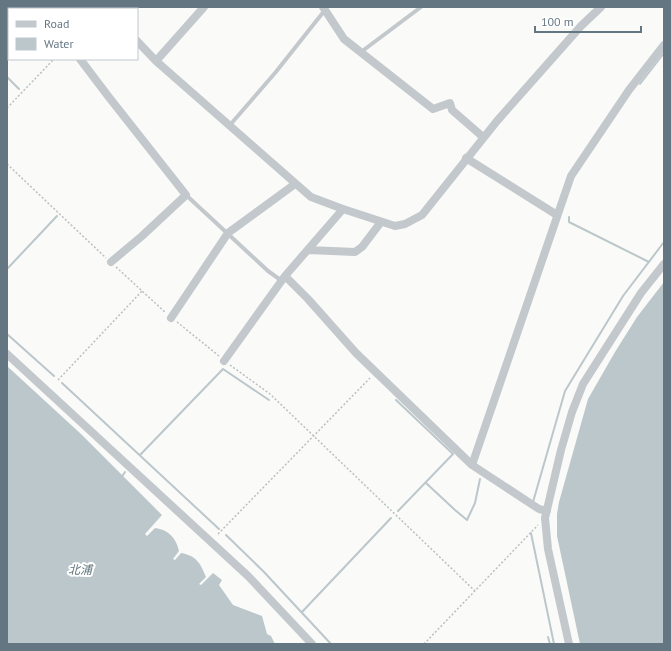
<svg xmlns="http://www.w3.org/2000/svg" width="671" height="651" viewBox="0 0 671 651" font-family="'PT Sans','Noto Sans JP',sans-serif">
  <rect width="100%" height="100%" fill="#fafaf8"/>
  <path fill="#bbc7cb" d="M664 282V644H580L557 536V514L559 502 588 399 615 352 637 317Z
    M7 366 81 434 162 515 145 534 147 536 155 528C169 530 176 538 179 551L173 559 175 560 181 553C197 556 200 563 206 577L199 584 201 585 213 573 222 580 219 585 233 605 262 616 267 634 271 636 275 644H7Z"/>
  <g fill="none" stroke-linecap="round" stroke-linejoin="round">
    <path stroke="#bbc7cb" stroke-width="2" d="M7 77 19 89
      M640 84 664 53
      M569 217V222L649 262
      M7 269 57 216
      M7 334 54 376
      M62 383 219 529
      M396 400 453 454 398 511
      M140 455 223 369 269 400
      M121 478 125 472
      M426 483 455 510 467 520 475 503 480 479
      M533 502 565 391 623 296 664 242
      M531 533 554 644
      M226 535 264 572 331 644
      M302 612 391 518
      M548 637 550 644"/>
    <path stroke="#bbbfc2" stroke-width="1.5" stroke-dasharray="2 2" stroke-linecap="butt" d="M7 108 54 59
      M7 164 106 258
      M116 267 166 313
      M177 322 219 356
      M230 365 270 394 475 591
      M58 380 143 290
      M218 534 370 378
      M424 644 538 525"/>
    <path stroke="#c3c8cc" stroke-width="4" d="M361 52 421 7
      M230 125 275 73 325 10
      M186 195 268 271 282 281"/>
    <path stroke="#c3c8cc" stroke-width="8" d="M40 7 42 9
      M109 7 111 9
      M323 7 344 39 433 109 450 103 452 110 483 137
      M137 41 156 61 311 197 343 209 395 226 405 224 422 215 497 121 581 26 601 7
      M80 59 108 96 186 195 142 236 111 262
      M156 61 204 7
      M466 158 557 215
      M308 250 355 252 362 247 381 222
      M285 276 308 299 356 353 472 465 539 509 547 511
      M171 318 228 233 295 184
      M7 354 248 576 312 644
      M224 361 285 276 343 209
      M472 465 571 176 629 90 664 45
      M569 644 548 549 545 518 561 450 572 412 583 384 641 293 664 264"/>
  </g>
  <g text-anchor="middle" stroke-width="4" stroke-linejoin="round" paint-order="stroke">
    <g font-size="12" font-style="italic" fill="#60757c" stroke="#fff">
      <text x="80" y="574">北浦</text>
    </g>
  </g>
  <rect width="671" height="651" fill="none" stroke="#657683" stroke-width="16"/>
  <rect x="8" y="8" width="130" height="52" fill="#ffffff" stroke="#c1c8cd"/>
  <rect x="16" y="21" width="20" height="6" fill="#c3c8cc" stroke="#c1c8cd"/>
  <text x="44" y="28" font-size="12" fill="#657683">Road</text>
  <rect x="16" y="38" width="20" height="12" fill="#bbc7cb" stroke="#c1c8cd"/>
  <text x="44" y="48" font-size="12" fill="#657683">Water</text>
  <path d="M535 26v6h106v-6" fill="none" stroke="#657683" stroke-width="2"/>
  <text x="541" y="26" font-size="12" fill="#657683" stroke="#ffffff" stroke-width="3" paint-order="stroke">100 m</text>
</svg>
